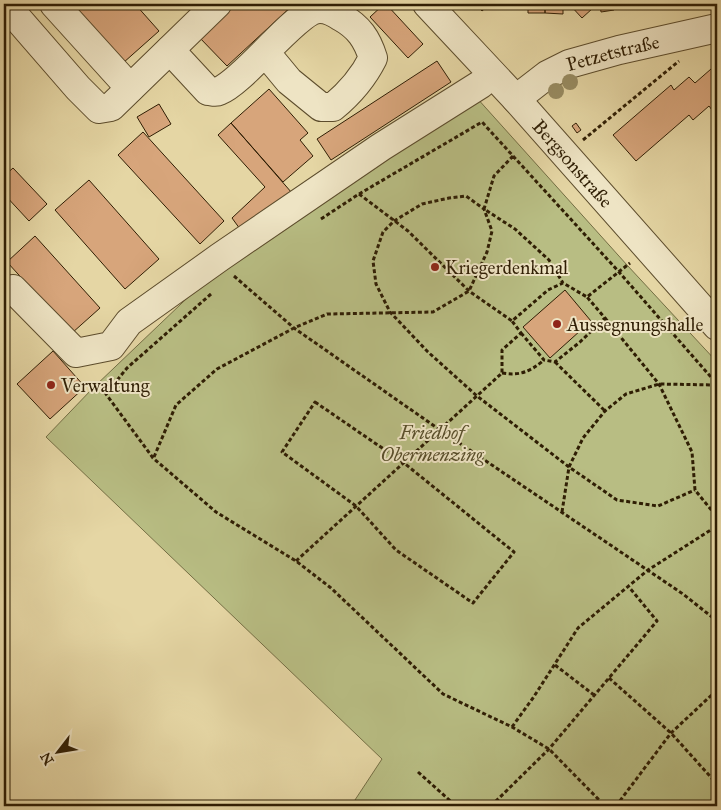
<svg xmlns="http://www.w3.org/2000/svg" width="721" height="810" viewBox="0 0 721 810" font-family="'IM FELL Great Primer',serif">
  <rect width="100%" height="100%" fill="#e5d6a4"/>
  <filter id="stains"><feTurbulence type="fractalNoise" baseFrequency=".004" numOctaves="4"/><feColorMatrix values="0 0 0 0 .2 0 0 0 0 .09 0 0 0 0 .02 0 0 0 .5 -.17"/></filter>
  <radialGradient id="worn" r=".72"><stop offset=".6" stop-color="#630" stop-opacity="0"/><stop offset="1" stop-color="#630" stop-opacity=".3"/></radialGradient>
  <path fill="#b8bd83" stroke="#746e44" d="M476 97 627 265 717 362V806H351L382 759 46 437 93 388 226 261Z"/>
  <path fill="#d7a57b" stroke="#2f1e04" d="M71 4H135L159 31 123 63Z
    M233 4H294L227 66 198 36Z
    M384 4H386L423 44 408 58 370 17Z
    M476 4H490L482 11Z
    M528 4H545V13H528Z
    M545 4H563V14L545 13Z
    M571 4H589L593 8 582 18 570 5Z
    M600 4H613L614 10 601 12Z
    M618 4H649L622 8Z
    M437 61 451 82 331 160 317 139Z
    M711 69 717 76V112L715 114 709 106 693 120 689 115 636 161 613 135 671 85 674 90 689 77 695 83Z
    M269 89 308 133 300 140 313 156 283 182 231 123Z
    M159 104 171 124 149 137 137 117Z
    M231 123 292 193 240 229 232 218 265 187 218 135Z
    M576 123 581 130 577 133 572 126Z
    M143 132 224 221 200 244 118 155Z
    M13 168 47 204 29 221 4 194V176Z
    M89 180 159 259 125 289 55 210Z
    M35 236 100 308 72 333 7 262Z
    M565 290 591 321 550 358 523 327Z
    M53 351 85 387 50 419 17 384Z"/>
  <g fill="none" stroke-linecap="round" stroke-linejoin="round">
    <g stroke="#5c4c2c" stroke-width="30">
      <g id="minor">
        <path d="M5 4 78 88 99 109 111 107 217 4"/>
        <path d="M54 4 130 88"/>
        <path id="s1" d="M427 4 516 99 717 326"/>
        <path d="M170 50 208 91C212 91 215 93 219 91 245 81 297 9 320 9 328 9 335 13 341 17 359 27 367 39 373 58 363 78 350 93 333 107H321L289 81 265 52"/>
        <path id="s2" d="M516 99 547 75 569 64 619 50 717 28"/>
        <path d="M13 289 76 353 111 346 129 322 220 257 381 147 481 84 492 74"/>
      </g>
    </g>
    <path stroke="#2f1e04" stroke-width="3" stroke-dasharray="4 2.5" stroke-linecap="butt" d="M583 140 679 61
      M513 156 494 176 484 209 515 229 549 260 563 283
      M359 194 408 231 469 291 512 321
      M321 219 359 194 482 122 619 272 717 384
      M234 276 294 328 440 430 683 594 717 621
      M211 294 127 368 106 394 153 458 216 512 296 561 331 588 443 694 512 727 549 749 605 806
      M605 318 659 384 692 452 695 490 717 517
      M521 333 544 360 555 362 580 342 605 318 587 297
      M555 362 605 411
      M502 373C519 376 530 372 544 360
      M315 402 404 463 514 552 473 603 396 550 356 506 282 452Z
      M154 457 176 405 217 369 294 328 327 314 433 312 469 291 487 252 492 231 484 209 466 196 449 198 422 204 394 221 383 232 373 261 376 284 390 312 428 352 477 396 569 467 617 500 658 506 695 490
      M562 512 569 467 583 438 605 411 626 394 659 384 717 385
      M296 561 502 373V350L521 333 512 321 548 290 563 283 587 297 630 263
      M555 665 594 695
      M609 678 671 733 717 784
      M512 727 533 698 578 628 648 570 717 526
      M418 772 456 806
      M491 806 549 749 657 621 629 587
      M616 806 671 733 717 690
      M709 806 717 796"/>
    <use href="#minor" stroke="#eee4c4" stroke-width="28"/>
  </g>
  <g fill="#978b61">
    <circle cx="570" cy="82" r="8"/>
    <circle cx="556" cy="91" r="8"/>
  </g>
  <g fill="#8f2418" stroke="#eee4c4" stroke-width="2">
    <circle cx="435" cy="267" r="5"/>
    <circle cx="557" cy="324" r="5"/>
    <circle cx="51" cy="385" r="5"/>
  </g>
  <g text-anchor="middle" stroke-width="4" stroke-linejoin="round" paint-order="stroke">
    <g font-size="19" fill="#2f1e04" stroke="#eee4c4">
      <text dy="7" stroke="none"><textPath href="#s2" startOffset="109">Petzetstraße</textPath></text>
      <text dy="7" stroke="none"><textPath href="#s1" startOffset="216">Bergsonstraße</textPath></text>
    </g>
    <g font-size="19" fill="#2f1e04" stroke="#eee4c4" text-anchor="start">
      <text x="445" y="274">Kriegerdenkmal</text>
      <text x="567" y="331">Aussegnungshalle</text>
      <text x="61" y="392">Verwaltung</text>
    </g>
    <g font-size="19" font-style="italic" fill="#584e2a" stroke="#eee4c4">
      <text x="432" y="439">Friedhof<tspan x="432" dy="22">Obermenzing</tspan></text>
    </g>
  </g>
  <rect width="721" height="810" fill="none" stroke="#e5d6a4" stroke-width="20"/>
  <rect x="5" y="5" width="711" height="800" fill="none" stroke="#2f1e04" stroke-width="2.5"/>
  <rect x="10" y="10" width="701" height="790" fill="none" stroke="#2f1e04"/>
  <g transform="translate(58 752) rotate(239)" stroke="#eee4c4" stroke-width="4" paint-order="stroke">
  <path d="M0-4L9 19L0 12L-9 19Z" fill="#2f1e04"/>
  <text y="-8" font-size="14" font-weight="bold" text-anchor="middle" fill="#2f1e04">N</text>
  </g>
  <rect width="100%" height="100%" filter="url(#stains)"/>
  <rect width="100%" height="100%" fill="url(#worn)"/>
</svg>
